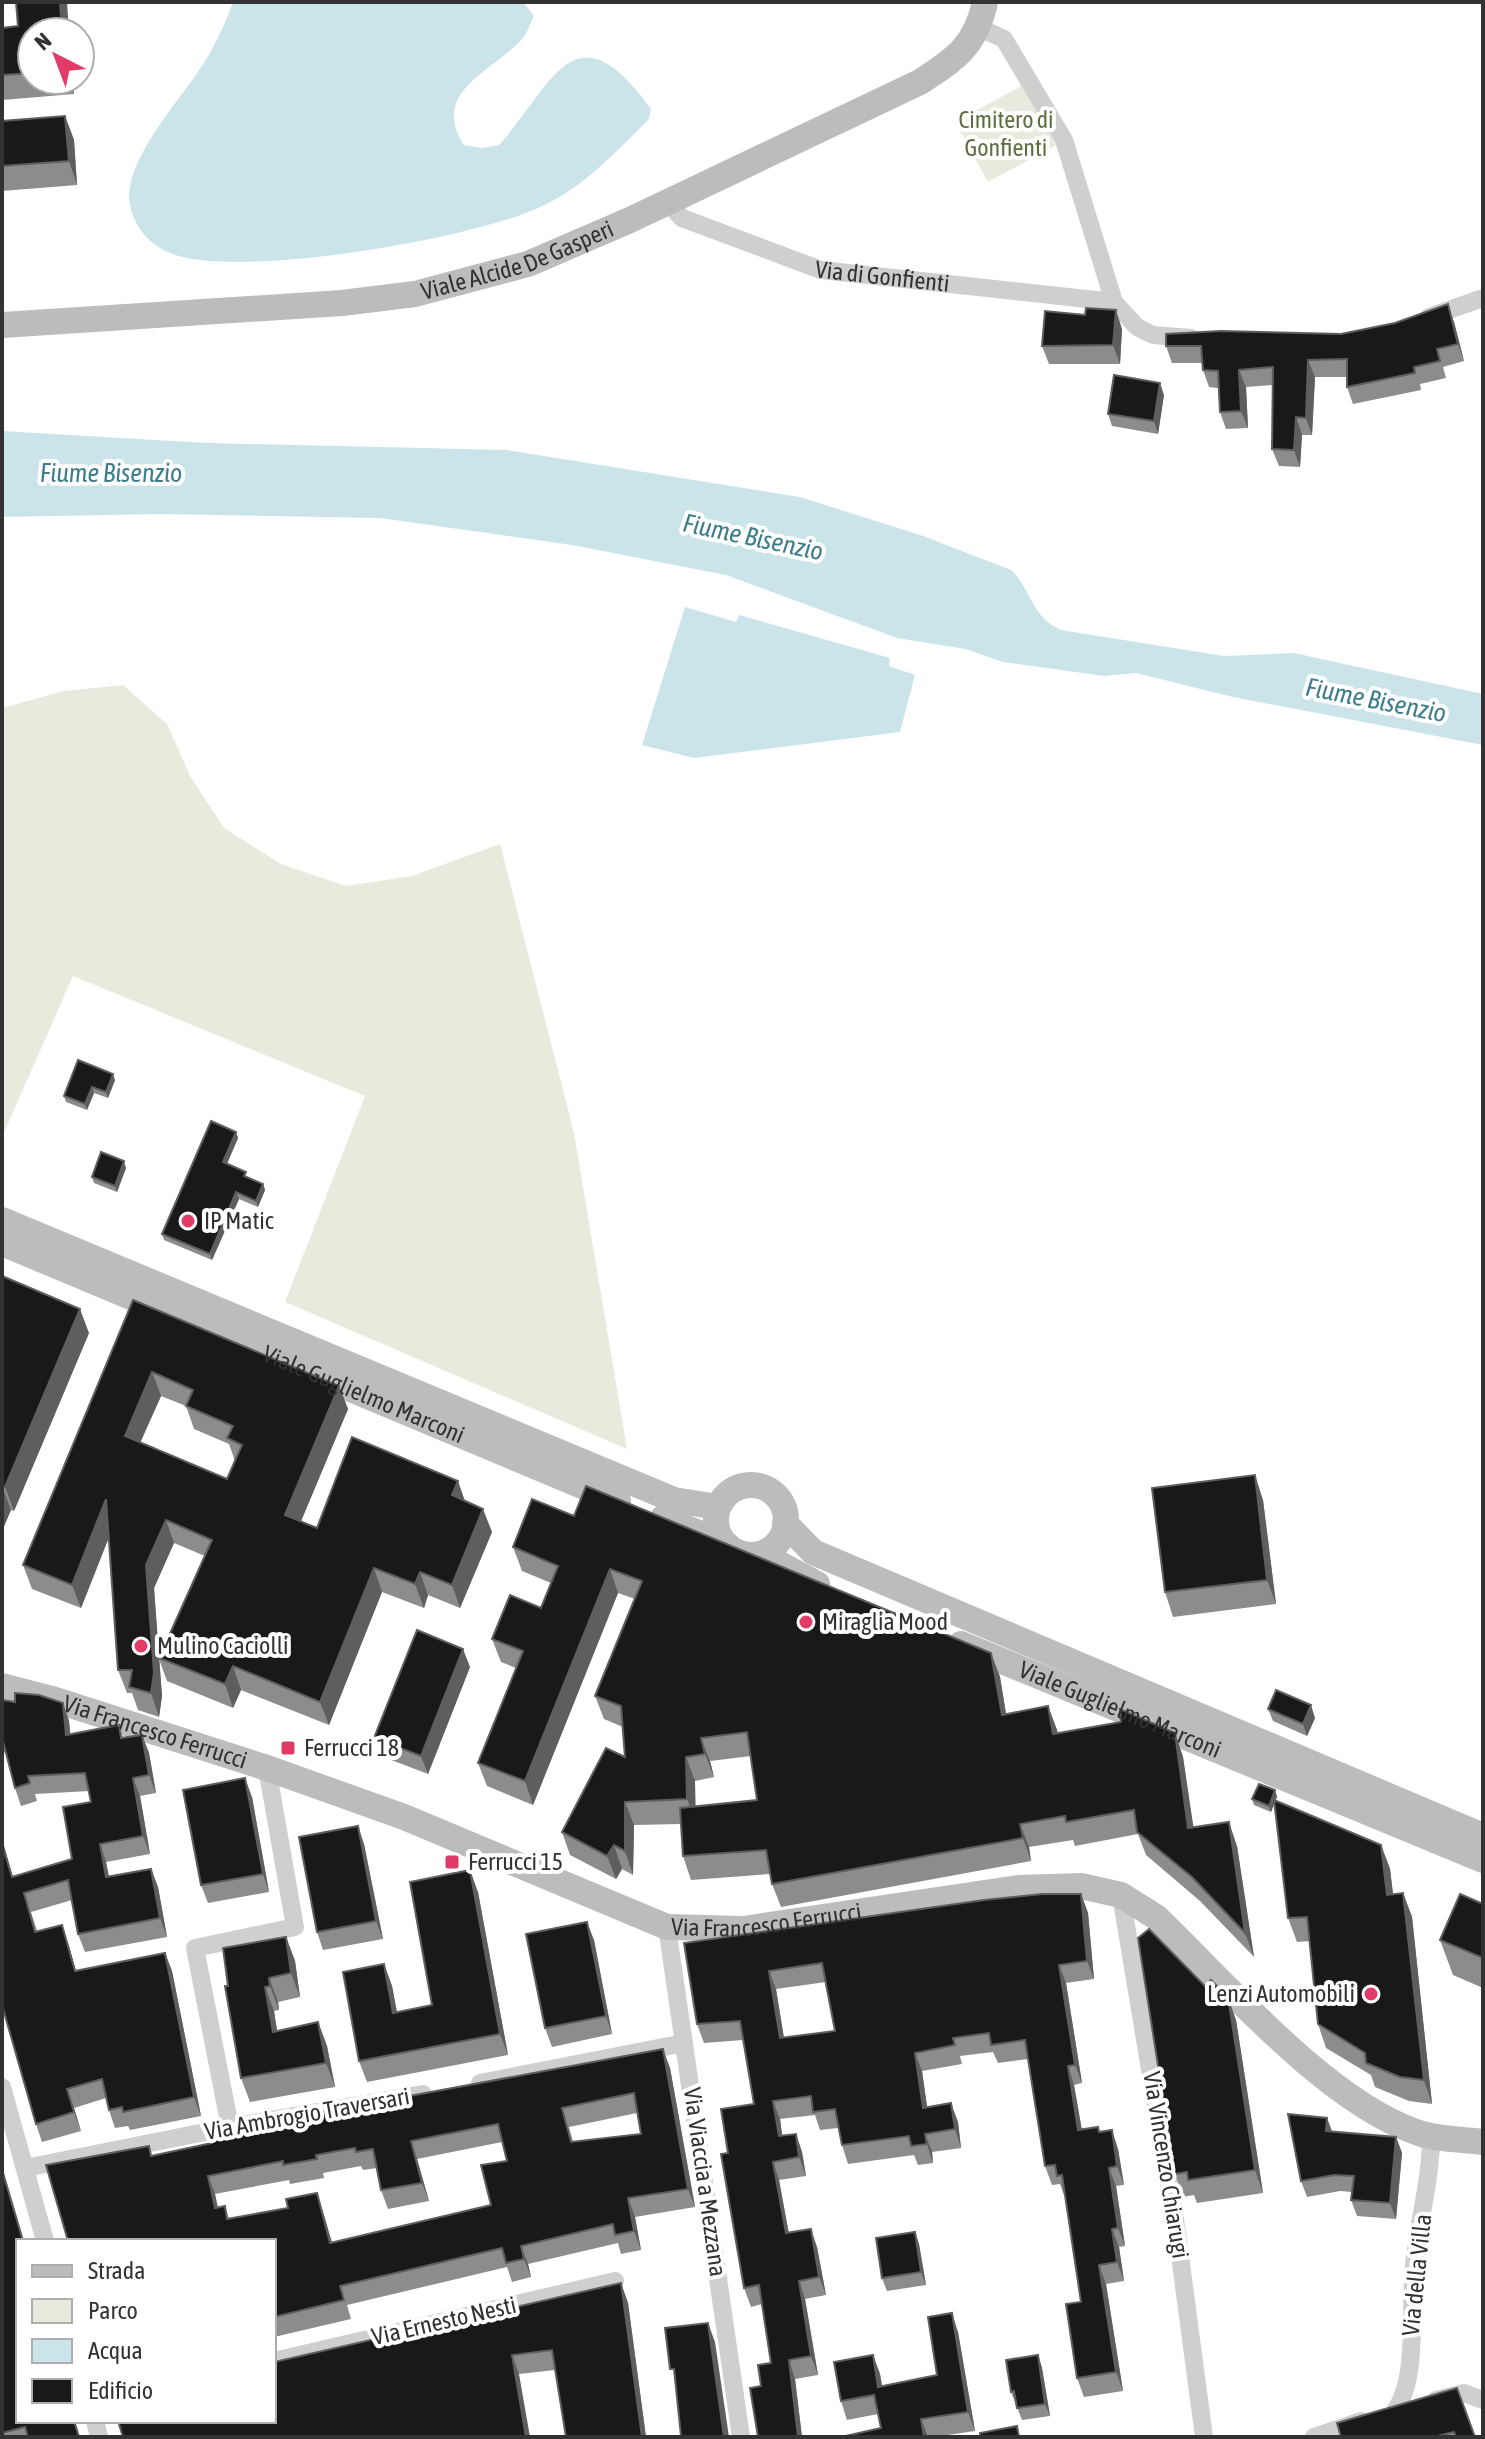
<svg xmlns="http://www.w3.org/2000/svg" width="1485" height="2439" viewBox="0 0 1485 2439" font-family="'Asap Condensed',sans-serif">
  <rect width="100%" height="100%" fill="#fff"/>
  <path fill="#e7ebdd" d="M1023 85 1056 145 988 182 955 122Z
    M123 685 167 724 190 776 224 828 281 864 346 886 412 876 500 844 574 1133 627 1449 285 1302 365 1096 73 976 2 1137V708L64 691Z"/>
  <path fill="#cbe4ea" d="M233 2H523L534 16C530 23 528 32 523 38 494 71 429 91 464 145L482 148 499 145C554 84 574 3 651 109L649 119C615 153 581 190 536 209 464 240 257 275 183 257 156 251 135 232 130 205 122 165 176 104 198 72 213 50 224 27 233 2Z
    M2 431 207 443 506 450 800 497 923 536 1011 570C1032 590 1031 617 1061 630L1224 656 1294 653 1483 694V745L1233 697 1136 673 1104 676 1003 662 965 649 897 638 726 575 572 545 380 518 160 514 2 517Z
    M685 607 736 622 739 615 890 658 889 666 915 675 900 732 694 758 642 745Z"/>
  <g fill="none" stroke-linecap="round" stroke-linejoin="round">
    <g stroke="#cfcfcf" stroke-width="18">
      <path d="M980 28 1004 39 1064 140 1114 302 1137 327 1153 335 1191 338"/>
      <path id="s1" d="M667 202 682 218 821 270 1114 302"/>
      <path d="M1429 317 1483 298"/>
      <path d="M1121 1895 1176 2226 1204 2437"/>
      <path d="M667 1927 741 2437"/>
      <path d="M480 2083 684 2043"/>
      <path d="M2 2087 45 2241"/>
      <path d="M230 2127 195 1948 295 1927 267 1768"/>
      <path d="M25 2168 230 2127 423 2094"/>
      <path d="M274 2361 615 2281"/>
      <path d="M1436 2400 1464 2393 1483 2400"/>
      <path d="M1395 2411C1419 2377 1409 2307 1414 2266 1418 2223 1431 2180 1431 2137"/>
      <path d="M95 2421 99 2437"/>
      <path d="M1314 2437 1361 2421"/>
    </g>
    <g stroke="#bcbcbc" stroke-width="26">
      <path id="s2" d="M2 325 342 303 415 294 528 264 630 220 920 82C956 59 976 45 985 2"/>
      <path d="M2 1220 674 1500 718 1507"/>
      <path id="s3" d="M2 1243 618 1501"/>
      <circle cx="751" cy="1520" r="35"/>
      <path d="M663 1518 727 1545"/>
      <path d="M785 1523 813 1552 1483 1836"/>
      <path d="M761 1554 817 1584"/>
      <path id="s4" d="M961 1644 1483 1860"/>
      <path id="s5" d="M2 1686 52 1699 267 1768 404 1817 667 1927 743 1929 1018 1888 1081 1886 1121 1895 1156 1917C1226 1984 1325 2100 1416 2132 1437 2140 1461 2139 1483 2142"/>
    </g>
  </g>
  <path fill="#8c8c8c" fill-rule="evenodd" d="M2 28 32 32V80H73L74 94 2 100Z
    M65 116 74 140 77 185 2 191V121Z
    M1085 315 1122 329 1120 364H1049L1042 346Z
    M1454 322 1464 361 1443 367 1446 378 1420 384 1421 390 1353 404 1347 387V377H1315L1312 435H1302L1300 467 1279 466 1272 449 1273 385 1246 387 1248 428 1226 429 1220 412 1218 388 1209 387 1203 370 1202 363H1172L1166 346 1341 334Z
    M1164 395 1158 434 1112 426 1108 414Z
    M115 1080 108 1098 94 1093 87 1110 66 1102 64 1096Z
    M236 1132 238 1138 227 1164 248 1177 263 1184 265 1190 258 1207 239 1199 212 1260 164 1240 162 1234Z
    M126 1168 117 1192 94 1183 92 1177Z
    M2 1276 89 1333 14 1511 11 1510 2 1531Z
    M133 1300 339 1386 348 1409 301 1521 317 1528 465 1501 492 1532 460 1608 428 1595 424 1608 382 1592 329 1725 241 1690 233 1708 167 1681 159 1659 162 1696 159 1717 138 1710 132 1693H127L118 1670 109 1537 81 1608 32 1589 23 1565ZM161 1396 186 1406 194 1429 229 1444 235 1461 227 1479 140 1442ZM174 1543 205 1556 159 1657 154 1588Z
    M1263 1500 1276 1604 1173 1617 1165 1592Z
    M574 1516 991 1653 1000 1677 1006 1714 1048 1706 1058 1733H1175L1183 1757 1193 1827 1237 1846 1254 1957 1200 1901 1146 1855 1138 1834 1075 1846 1073 1840 1029 1847 1031 1861 781 1907 772 1884 770 1874 691 1880 683 1856 681 1824 634 1825 633 1875 622 1869 616 1879 570 1855 562 1832 625 1757 623 1727 604 1719 595 1696 635 1599 618 1593 533 1805 487 1786 478 1763 516 1668 501 1662 492 1639 541 1608 551 1583 522 1571 513 1547ZM751 1756 757 1800 695 1806V1781L714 1777 710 1761Z
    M470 1667 428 1774 381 1756 374 1738Z
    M2 1700 15 1702 63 1703 69 1721 70 1734 119 1725 123 1738 142 1735 149 1753 156 1793 140 1796 150 1854 106 1862 109 1876 151 1869 158 1887 167 1937 85 1952 78 1934 72 1900 31 1912 37 1931 68 1943 76 1971 165 1953 172 1971 201 2116 130 2130 128 2126 115 2128 109 2110 106 2098 74 2108 81 2131 42 2142 36 2124 2 2005V1839L13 1877 72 1859 91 1802 89 1791 35 1794 37 1801 21 1806 15 1788 6 1753 2 1752Z
    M1268 1709 1315 1718 1307 1736 1273 1721Z
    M1275 1790 1277 1797 1275 1801 1381 1845 1390 1869 1393 1894 1403 1893 1412 1917 1432 2104 1409 2101 1375 2087 1371 2075 1326 2048 1318 2024 1310 1941 1297 1942 1288 1918 1274 1804 1271 1812 1254 1805 1252 1799Z
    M252 1797 269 1892 208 1903 201 1885Z
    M364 1844 383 1939 323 1950 317 1932Z
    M478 1892 508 2055 367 2082 359 2061 384 1964 392 1986 397 2012 432 2005Z
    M1081 1894 1088 1913 1094 1979 1066 1983 1082 2083 1074 2085 1082 2130 1098 2127 1099 2132 1118 2149 1124 2185 1116 2186 1125 2246 1119 2247 1124 2281 1106 2284 1123 2391 1084 2397 1077 2378 1081 2302 1065 2194 1064 2195 1060 2184 1052 2185 1045 2166 1028 2059 998 2063 993 2052 960 2056 962 2064 922 2071 927 2107 958 2122 961 2148 932 2152 933 2163 918 2165 914 2155 848 2164 842 2145 838 2128 820 2130 815 2115 780 2119 782 2136 796 2134 802 2152 806 2176 779 2180 789 2233 817 2247 826 2295 805 2299 818 2375 795 2379 802 2437H758L761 2386 771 2363 762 2304 751 2307 744 2288 728 2153 754 2104 743 2040 704 2043 697 2024 684 1943ZM826 1982 835 2031 784 2038 776 1989Z
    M1483 1904V1988L1453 1975 1440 1940Z
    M286 1937 295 1961 300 1997 278 2002 279 2010 274 2011 277 2031 318 2022 327 2046 335 2087 250 2102 241 2078 228 1986Z
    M594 1940 612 2034 552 2047 545 2028Z
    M1236 2020 1263 2193 1197 2203 1194 2195 1183 2197 1175 2174Z
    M670 2068 695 2207 635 2217 641 2250 621 2254 618 2243 528 2264 531 2277 512 2282 507 2267 347 2305 351 2319 274 2337V2241H68L152 2156ZM637 2113 641 2134 573 2142 569 2127ZM502 2142 507 2161 491 2205 332 2242 323 2212 317 2193 288 2208 229 2219 225 2206 218 2207 215 2194 289 2180 290 2184 324 2178 323 2173 361 2166 363 2170 377 2168 381 2190 388 2209 429 2201 417 2159Z
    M1327 2118 1332 2131 1396 2137 1402 2153 1396 2219 1357 2216 1351 2200 1352 2192 1340 2191 1307 2197 1301 2181Z
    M2 2166 24 2241H18L80 2437H2Z
    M915 2232 919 2244 926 2285 887 2291 882 2278Z
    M621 2283 628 2303 646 2437H566L555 2370 519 2374 123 2437Z
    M958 2332 975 2431 934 2437H841L881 2428 878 2414 847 2420 841 2401 873 2355 880 2374 882 2386 937 2375Z
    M1038 2355 1042 2368 1050 2416 1022 2420 1011 2392Z
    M1457 2388 1475 2437H1341Z"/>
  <path fill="#5e5e5e" d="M60 2H67L69 32H62Z
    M69 80H73L74 94Z
    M65 116 74 140 77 185 69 161Z
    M1448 304 1454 322 1464 361 1458 344Z
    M1116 310 1122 329 1120 364 1113 345Z
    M1308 360 1315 377 1312 435 1306 418Z
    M1239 370 1246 387 1248 428 1241 411Z
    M1160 383 1164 395 1158 434 1154 421Z
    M1296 417 1302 435 1300 467 1294 450Z
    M113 1074 115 1080 108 1098 106 1092Z
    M92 1087 94 1093 87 1110 85 1104Z
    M236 1132 238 1138 225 1168 223 1162Z
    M124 1161 126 1168 117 1192 115 1186Z
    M263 1184 265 1190 258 1207 256 1201Z
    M236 1192 239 1199 212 1260 210 1254Z
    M80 1309 89 1333 14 1511 5 1487Z
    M152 1372 161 1396 133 1459 125 1436Z
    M339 1386 348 1409 294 1538 285 1515Z
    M1255 1475 1263 1500 1276 1604 1267 1580Z
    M458 1481 466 1504 452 1495Z
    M2 1486 11 1510 2 1531Z
    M106 1499 115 1522 81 1608 72 1585Z
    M483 1509 492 1532 460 1608 452 1585Z
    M166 1520 174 1543 154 1588 162 1696 159 1717 151 1693 146 1565Z
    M374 1568 382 1592 329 1725 320 1702Z
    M610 1569 618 1593 533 1805 525 1781Z
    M420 1572 428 1595 424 1608 415 1584Z
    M463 1649 470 1667 428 1774 421 1756Z
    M991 1653 1000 1677 1010 1738 1002 1715Z
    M233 1666 241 1690 233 1708 225 1684Z
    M63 1703 69 1721 72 1753 66 1735Z
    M1311 1705 1315 1718 1307 1736 1303 1724Z
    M1048 1706 1057 1730 1062 1758 1053 1734Z
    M1175 1733 1183 1757 1197 1851 1188 1828Z
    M142 1735 149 1753 156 1793 149 1775Z
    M701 1738 710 1761 714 1777 705 1754Z
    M686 1757 695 1781 696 1823 687 1799Z
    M133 1778 140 1796 150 1854 143 1836Z
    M245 1778 252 1797 269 1892 263 1874Z
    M1275 1790 1277 1797 1271 1812 1269 1806Z
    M625 1802 634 1825 633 1875 625 1851Z
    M1229 1822 1237 1846 1254 1957 1245 1933Z
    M1020 1824 1029 1847 1031 1861 1023 1838Z
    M358 1826 364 1844 383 1939 376 1921Z
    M2 1839 18 1896 2 1844Z
    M100 1844 106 1862 112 1895 106 1877Z
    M614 1845 622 1869 616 1879 607 1856Z
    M1381 1845 1390 1869 1396 1919 1387 1895Z
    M151 1869 158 1887 167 1937 160 1918Z
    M470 1870 478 1892 508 2055 500 2034Z
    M1403 1893 1412 1917 1432 2104 1424 2080Z
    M1081 1894 1088 1913 1094 1979 1087 1961Z
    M587 1922 594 1940 612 2034 606 2016Z
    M62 1925 68 1943 81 1989 75 1971Z
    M286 1937 295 1961 300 1997 291 1973Z
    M165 1953 172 1971 201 2116 194 2097Z
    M384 1964 392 1986 401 2034 393 2013Z
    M1059 1965 1066 1983 1082 2083 1075 2065Z
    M769 1971 776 1989 787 2057 780 2038Z
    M269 1978 278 2002 279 2010 270 1986Z
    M265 1987 274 2011 281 2056 273 2032Z
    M1228 1997 1236 2020 1263 2193 1255 2170Z
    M318 2022 327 2046 335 2087 326 2063Z
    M663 2049 670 2068 695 2207 688 2189Z
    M915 2053 922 2071 930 2127 923 2108Z
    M1068 2066 1074 2085 1085 2149 1078 2130Z
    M67 2089 74 2108 81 2131 74 2112Z
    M773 2101 780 2119 785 2155 779 2136Z
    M951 2103 958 2122 961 2148 955 2129Z
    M1327 2118 1333 2135 1326 2131Z
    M1112 2130 1118 2149 1124 2185 1117 2166Z
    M796 2134 802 2152 806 2176 799 2157Z
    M925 2134 932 2152 933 2163 927 2144Z
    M1396 2137 1402 2153 1396 2219 1390 2203Z
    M411 2141 417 2159 429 2201 422 2183Z
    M773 2162 779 2180 792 2252 786 2233Z
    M1109 2168 1116 2186 1125 2246 1118 2228Z
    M208 2176 215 2194 221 2226 215 2208Z
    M317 2193 323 2212 337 2261 330 2243Z
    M628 2198 635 2217 641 2250 634 2231Z
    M811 2229 817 2247 826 2295 819 2277Z
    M1112 2229 1119 2247 1124 2281 1117 2262Z
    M915 2232 919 2244 926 2285 921 2272Z
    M521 2246 528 2264 531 2277 524 2259Z
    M1099 2265 1106 2284 1123 2391 1116 2372Z
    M799 2281 805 2299 818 2375 811 2356Z
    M621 2283 628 2303 646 2437H642Z
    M952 2313 958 2332 975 2431 968 2412Z
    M708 2323 715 2342 729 2437H724Z
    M512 2355 519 2374 530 2437H526Z
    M873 2355 880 2374 885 2405 878 2387Z
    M1038 2355 1042 2368 1050 2416 1045 2404Z
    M789 2360 795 2379 802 2437H798Z
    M921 2419 928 2437H924Z"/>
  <path fill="#191919" stroke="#5e5e5e" stroke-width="2" fill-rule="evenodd" d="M16 2H60L62 32H32V73L2 75V28L18 26Z
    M65 116 69 161 2 166V121Z
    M1448 304 1458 344 1437 349 1440 361 1414 367 1415 373 1347 387V359L1308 360 1306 418 1296 417 1294 450 1272 449 1273 367 1239 370 1241 411 1220 412 1218 371 1203 370 1201 346H1166V334L1221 331 1341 334 1395 323Z
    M1086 308 1116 310 1113 345 1042 346 1045 311 1085 315Z
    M1114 375 1160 383 1154 421 1108 414Z
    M78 1060 113 1074 106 1092 92 1087 85 1104 64 1096Z
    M211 1121 236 1132 223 1162 246 1172 244 1176 263 1184 256 1201 236 1192 210 1254 162 1234Z
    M101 1152 124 1161 115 1186 92 1177Z
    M2 1276 80 1309 5 1487 2 1486Z
    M133 1300 339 1386 285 1515 317 1528 352 1437 458 1481 452 1495 483 1509 452 1585 420 1572 415 1584 374 1568 320 1702 233 1666 225 1684 159 1658 212 1540 166 1520 146 1565 154 1673 151 1693 129 1687 132 1670H118L106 1499 72 1585 23 1565ZM152 1372 193 1390 186 1406 233 1426 227 1438 242 1445 227 1479 125 1436Z
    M1255 1475 1267 1580 1165 1592 1152 1488Z
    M586 1486 991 1653 1002 1715 1048 1706 1053 1734 1121 1722 1120 1709 1175 1733 1188 1828 1229 1822 1245 1933 1192 1877 1137 1832 1134 1810 1066 1822 1065 1816 1020 1824 1023 1838 772 1884 766 1850 683 1856 680 1808 757 1800 747 1732 701 1738 705 1754 686 1757 687 1799 625 1802V1851L614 1845 607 1856 562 1832 606 1748 625 1757 621 1706 595 1696 642 1581 610 1569 525 1781 478 1763 523 1651 492 1639 510 1595 541 1608 558 1566 513 1547 532 1499 574 1516Z
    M417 1630 463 1649 421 1756 374 1738Z
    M1276 1690 1311 1705 1303 1724 1268 1709Z
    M15 1693 39 1695 63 1703 66 1735 119 1725 121 1738 142 1735 149 1775 133 1778 143 1836 100 1844 106 1877 151 1869 160 1918 78 1934 68 1880 24 1893 35 1932 62 1925 75 1971 165 1953 194 2097 123 2112 122 2107 109 2110 102 2079 67 2089 74 2112 36 2124 2 2005V1844L12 1877 72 1859 63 1807 91 1802 85 1773 28 1776 30 1783 15 1788 2 1737V1700L15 1702Z
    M245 1778 263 1874 201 1885 183 1790Z
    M1259 1784 1275 1790 1269 1806 1252 1799Z
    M1274 1800 1381 1845 1387 1895 1403 1893 1424 2080 1400 2077 1366 2063 1365 2053 1318 2024 1307 1917 1288 1918Z
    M358 1826 376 1921 317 1932 299 1837Z
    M470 1870 500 2034 359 2061 343 1972 384 1964 393 2013 432 2005 410 1882Z
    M1042 1894H1081L1087 1961 1059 1965 1075 2065 1068 2066 1078 2130 1098 2127 1099 2132 1112 2130 1117 2166 1109 2168 1118 2228 1112 2229 1117 2262 1099 2265 1116 2372 1077 2378 1066 2304 1081 2302 1062 2175 1057 2176 1055 2165 1045 2166 1025 2040 991 2045 989 2033 953 2038 955 2045 915 2053 923 2108 951 2103 955 2129 925 2134 927 2144 911 2146 909 2136 842 2145 835 2109 813 2112 811 2096 773 2101 779 2136 796 2134 799 2157 773 2162 786 2233 811 2229 819 2277 799 2281 811 2356 789 2360 798 2437H758L750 2388 761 2386 758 2365 771 2363 759 2285 744 2288 721 2154 728 2153 721 2109 754 2104 740 2021 697 2024 684 1943 984 1900ZM822 1963 835 2031 780 2038 769 1971Z
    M1460 1894 1483 1904V1958L1440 1940Z
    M587 1922 606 2016 545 2028 526 1934Z
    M1149 1929 1205 1986 1211 1980 1228 1997 1255 2170 1188 2180 1187 2172 1175 2174 1138 1938Z
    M286 1937 291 1973 269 1978 270 1986 265 1987 273 2032 318 2022 326 2063 241 2078 225 1986H228L223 1948Z
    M663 2049 688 2189 628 2198 634 2231 615 2235 613 2224 521 2246 524 2259 506 2263 502 2248 340 2286 344 2300 274 2317V2241H68L46 2165 149 2146 151 2156 212 2143 210 2133ZM634 2093 641 2134 571 2142 562 2108ZM498 2124 507 2161 481 2165 491 2205 330 2243 317 2193 286 2199 288 2208 227 2219 225 2206 215 2208 208 2176 283 2161V2165L317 2159 316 2155 355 2148 356 2152 373 2149 381 2190 422 2183 411 2141Z
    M1288 2114 1327 2118 1326 2131 1396 2137 1390 2203 1351 2200 1354 2176 1334 2175 1301 2181Z
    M2 2170 23 2241H18V2421H74L79 2437H28L25 2427 2 2433Z
    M915 2232 921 2272 882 2278 876 2238Z
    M621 2283 642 2437H589V2436L566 2437 552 2350 512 2355 526 2437H123L118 2421H274V2362Z
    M952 2313 968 2412 921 2419 924 2437H841L881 2428 874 2395 841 2401 834 2362 873 2355 878 2387 937 2375 928 2317Z
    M708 2323 724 2437H673L681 2436 674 2369H670L665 2328Z
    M1038 2355 1045 2404 1017 2408 1014 2391 1011 2392 1006 2360Z
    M1457 2388 1475 2437H1456L1454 2432 1433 2437H1341L1337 2423Z
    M1017 2426 1019 2437H980V2433Z"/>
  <g fill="#e13b67" stroke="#fff" stroke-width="3">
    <circle cx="188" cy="1221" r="8"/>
    <circle cx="806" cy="1622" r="8"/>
    <circle cx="141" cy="1646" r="8"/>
    <rect x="280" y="1740" width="16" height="16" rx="4"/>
    <rect x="444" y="1854" width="16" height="16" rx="4"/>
    <circle cx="1371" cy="1994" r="8"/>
  </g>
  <g text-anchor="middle" stroke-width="8" stroke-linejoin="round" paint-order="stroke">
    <g font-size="24" fill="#5d6d3f" stroke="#fff">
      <text x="1006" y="128">Cimitero di<tspan x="1006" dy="28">Gonfienti</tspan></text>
    </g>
    <g font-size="24" fill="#323232" stroke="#fff">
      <text dy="8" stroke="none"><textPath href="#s2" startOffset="522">Viale Alcide De Gasperi</textPath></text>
      <text dy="8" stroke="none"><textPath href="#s1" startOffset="232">Via di Gonfienti</textPath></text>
      <text dy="8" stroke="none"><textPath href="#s3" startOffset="392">Viale Guglielmo Marconi</textPath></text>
      <text dy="8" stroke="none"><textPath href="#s4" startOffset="172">Viale Guglielmo Marconi</textPath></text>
      <text dy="8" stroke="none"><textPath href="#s5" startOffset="160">Via Francesco Ferrucci</textPath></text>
      <text dy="8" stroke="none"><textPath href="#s5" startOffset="808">Via Francesco Ferrucci</textPath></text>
      <text transform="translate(307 2114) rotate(-10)" y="8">Via Ambrogio Traversari</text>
      <text transform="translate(1166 2165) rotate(81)" y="8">Via Vincenzo Chiarugi</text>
      <text transform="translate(705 2182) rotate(82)" y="8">Via Viaccia a Mezzana</text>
      <text transform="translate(1417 2275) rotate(-84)" y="8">Via della Villa</text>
      <text transform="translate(444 2321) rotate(-13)" y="8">Via Ernesto Nesti</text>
    </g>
    <g font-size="24" fill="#323232" stroke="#fff" text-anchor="start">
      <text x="204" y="1229">IP Matic</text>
      <text x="822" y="1630">Miraglia Mood</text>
      <text x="157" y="1654">Mulino Caciolli</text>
      <text x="304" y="1756">Ferrucci 18</text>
      <text x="468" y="1870">Ferrucci 15</text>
      <text x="1355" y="2002" text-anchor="end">Lenzi Automobili</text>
    </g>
    <g font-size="26" font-style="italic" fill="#3e7d8c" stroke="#fff">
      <text x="111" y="482">Fiume Bisenzio</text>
      <text transform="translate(753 537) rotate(12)" y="9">Fiume Bisenzio</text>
      <text transform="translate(1376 700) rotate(11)" y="9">Fiume Bisenzio</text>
    </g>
  </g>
  <rect width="1485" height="2439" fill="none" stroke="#323232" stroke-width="8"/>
  <rect x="16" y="2239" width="260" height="184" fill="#ffffff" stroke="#adadad" stroke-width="2"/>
  <rect x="32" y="2265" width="40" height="12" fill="#bcbcbc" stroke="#adadad" stroke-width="2"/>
  <text x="88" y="2279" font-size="24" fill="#323232">Strada</text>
  <rect x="32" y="2299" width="40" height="24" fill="#e7ebdd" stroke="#adadad" stroke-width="2"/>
  <text x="88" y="2319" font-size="24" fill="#323232">Parco</text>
  <rect x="32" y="2339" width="40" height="24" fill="#cbe4ea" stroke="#adadad" stroke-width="2"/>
  <text x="88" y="2359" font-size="24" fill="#323232">Acqua</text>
  <rect x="32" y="2379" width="40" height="24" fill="#191919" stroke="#adadad" stroke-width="2"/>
  <text x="88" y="2399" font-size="24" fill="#323232">Edificio</text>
  <g transform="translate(56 56) rotate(318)"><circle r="38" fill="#ffffff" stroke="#adadad" stroke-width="2"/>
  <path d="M0-6L14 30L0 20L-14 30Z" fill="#e13b67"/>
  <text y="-12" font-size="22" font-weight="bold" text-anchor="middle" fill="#323232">N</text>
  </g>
</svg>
